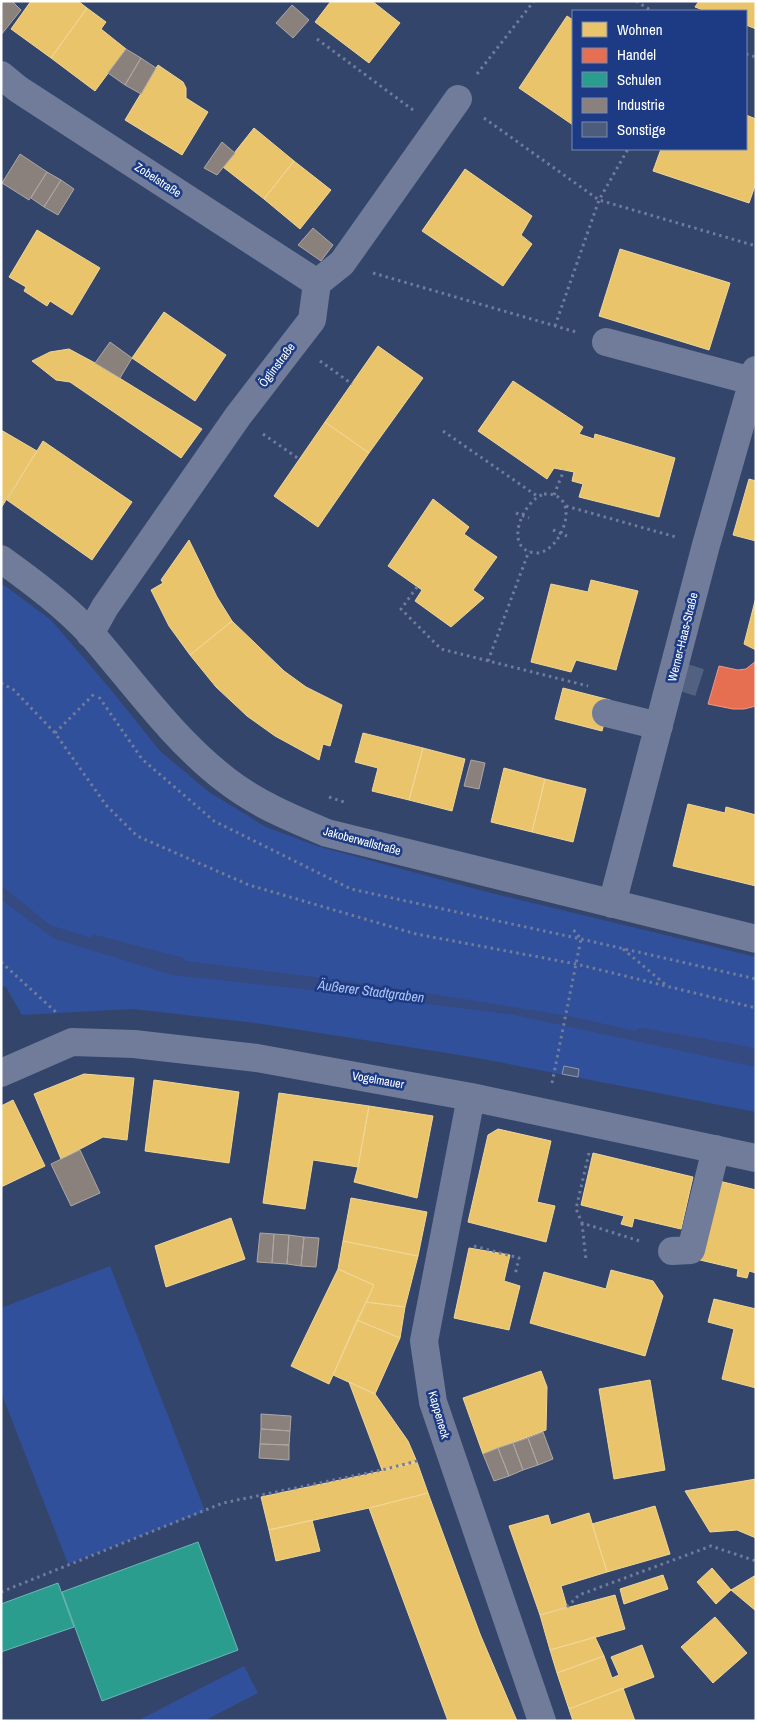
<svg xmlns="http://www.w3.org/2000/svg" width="757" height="1722" viewBox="0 0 757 1722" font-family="'Archivo Narrow',sans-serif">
  <rect width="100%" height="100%" fill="#34456c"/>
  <path fill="#31509b" d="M1 583 51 620 107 685 160 751 209 792 266 827 317 846 483 891 756 957V1112L472 1057 256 1023 133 1009 22 1015 6 987 1 986Z
    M110 1266 205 1511 68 1564 1 1392V1308Z
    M244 1666 258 1693 204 1721H137Z"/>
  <path fill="#354a80" d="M1 885 50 925 147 956 363 983 569 1016 756 1058V1067L514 1015 358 995 172 975 55 939 1 900Z"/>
  <path fill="#e9c46a" stroke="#f0d697" d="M31 1H78L87 8 51 58 11 29Z
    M331 1H372L400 23 369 63 315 22Z
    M699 1H756V29L746 25V11H706L695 7Z
    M87 8 106 22 101 29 126 49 95 91 51 58Z
    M567 16 573 20V125L519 88Z
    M158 65 183 82 186 88V98L208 112 182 155 125 120Z
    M746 115 756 119V183L749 203 653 171 661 149H746Z
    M254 128 294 161 264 199 223 167Z
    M294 161 331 190 300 229 264 199Z
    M465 169 532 216 521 235 532 244 503 286 422 231Z
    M37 230 100 268 72 315 50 301 47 306 24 291 26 287 9 277Z
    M620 249 730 283 709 350 599 316Z
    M164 312 226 355 195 401 132 358Z
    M378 346 423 378 369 453 325 422Z
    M69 349 95 363 202 429 181 458 70 382 56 380 32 361 50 352Z
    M513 381 583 427 579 434 594 439 595 434 675 458 659 517 579 497 583 484 572 481 574 472 554 468 547 479 478 431Z
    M325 422 369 453 318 527 274 496Z
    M1 430 37 451 1 508Z
    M43 441 132 502 92 560 7 500Z
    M749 479 756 481V541L733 535Z
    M433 499 469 527 464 534 497 557 473 590 484 598 451 627 415 601 422 590 388 566Z
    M189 540 217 597 232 621 190 655 169 626 151 590 163 583 161 580Z
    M591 580 638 591 616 670 576 660 571 672 531 662 551 584 588 592Z
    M756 597V650L744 644Z
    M232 621 284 671 306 687 342 705 330 746 323 744 319 760 275 736 247 716 216 687 190 655Z
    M563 688 610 700 602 731 555 719Z
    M363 733 423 748 409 800 372 791 378 768 355 762Z
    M423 748 465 759 452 811 409 800Z
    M504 768 545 779 532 832 491 822Z
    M545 779 586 789 573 842 532 832Z
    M688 804 725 813 726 807 756 815V886L673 866Z
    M84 1074 134 1078 127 1140 103 1137 61 1159 34 1094Z
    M154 1080 239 1092 229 1163 145 1151Z
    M279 1093 369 1106 358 1167 313 1160 305 1209 263 1203Z
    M13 1100 45 1166 1 1187V1106Z
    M369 1106 433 1116 417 1198 354 1182 358 1167Z
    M498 1129 551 1141 537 1202 555 1206 546 1242 468 1222 488 1135Z
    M593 1153 693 1177 681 1229 634 1218 632 1227 621 1224 624 1216 581 1205Z
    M719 1181 756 1190V1273L749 1271 747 1278 737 1276 738 1269 700 1260Z
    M351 1198 427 1212 418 1256 343 1241Z
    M231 1218 245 1259 166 1287 155 1246Z
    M343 1241 418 1256 405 1307 366 1302 374 1285 338 1269Z
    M469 1248 510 1255 504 1281 520 1286 509 1330 454 1318Z
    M338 1269 374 1285 329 1384 291 1366Z
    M611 1270 653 1281 663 1296 645 1356 530 1323 544 1272 606 1289Z
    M714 1299 756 1309V1388L722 1379 734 1329 708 1322Z
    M366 1302 405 1307 400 1338 357 1320Z
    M357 1320 400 1338 375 1394 333 1375Z
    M541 1371 547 1387 546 1430 483 1454 463 1398Z
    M650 1380 665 1470 614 1479 599 1389Z
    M349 1382 375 1394 408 1441 417 1462 382 1470Z
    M417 1462 428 1493 369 1508 269 1530 261 1497 382 1471Z
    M756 1479V1538L737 1530 710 1532 685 1491Z
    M428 1493 480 1634 517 1721H448L369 1508Z
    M655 1506 670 1554 607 1572 592 1524Z
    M589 1513 607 1572 561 1586 567 1607 540 1615 509 1526 548 1515 551 1525Z
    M312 1520 320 1551 276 1561 269 1530Z
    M712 1568 731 1590 716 1604 697 1582Z
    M663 1575 668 1589 624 1604 620 1589Z
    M756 1575V1611L731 1590Z
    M615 1595 625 1629 550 1650 540 1615Z
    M715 1617 747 1653 713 1683 681 1647Z
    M595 1637 604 1656 557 1673 550 1650Z
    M642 1645 654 1677 569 1709 557 1673 604 1656 612 1678 619 1675 611 1657Z
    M623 1688 635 1721H573L569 1709Z"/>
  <path fill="#e76f51" stroke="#ee9a85" d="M756 661V706L744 709H733L708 704 719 666 738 670 746 669Z"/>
  <path fill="#2a9d8f" stroke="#6abab1" d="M198 1542 238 1650 102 1701 62 1592Z
    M58 1583 74 1627 1 1652V1604Z"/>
  <path fill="#8a817c" stroke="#ada7a3" d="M4 1H12L21 10 1 35V4Z
    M292 5 309 20 293 38 276 23Z
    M126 49 141 58 125 85 108 73Z
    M141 58 156 68 141 94 125 85Z
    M222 142 235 153 217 175 204 168Z
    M20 154 47 172 29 200 2 183Z
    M47 172 61 180 44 207 31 198Z
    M61 180 74 189 58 215 44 207Z
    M313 228 333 245 321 261 298 245Z
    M110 342 132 358 120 378 95 363Z
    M471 760 485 763 479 789 464 786Z
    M80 1150 100 1193 71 1206 51 1164Z
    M260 1233 274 1234 272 1263 257 1262Z
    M274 1234 289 1235 287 1264 272 1263Z
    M289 1235 304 1237 301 1266 287 1264Z
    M304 1237 319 1238 316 1267 301 1266Z
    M261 1414 291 1416 290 1431 261 1429Z
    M261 1429 290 1431 289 1445 260 1444Z
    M543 1432 553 1459 538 1465 528 1438Z
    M528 1438 538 1465 523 1470 513 1443Z
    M513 1443 523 1470 509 1476 498 1448Z
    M260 1444 289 1445V1460L259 1458Z
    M498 1448 509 1476 494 1481 483 1454Z"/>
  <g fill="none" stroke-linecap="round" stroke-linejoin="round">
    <path stroke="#354a80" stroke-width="10" d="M95 940 180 962
      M641 1033 739 1050 756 1054"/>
  </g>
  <path fill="#4e5c7c" stroke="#8e98b0" d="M564 1066 579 1069 578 1077 562 1074Z"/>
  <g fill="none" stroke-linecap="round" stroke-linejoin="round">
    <path stroke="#526182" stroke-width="28" stroke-dasharray="28 14" stroke-linecap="butt" d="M673 674 713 687"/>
    <path stroke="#707c9a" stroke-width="3" stroke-dasharray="2.5 4" stroke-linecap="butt" d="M636 1 652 11
      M317 39 413 110
      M746 54 756 57
      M477 74 534 1
      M484 118 599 200 756 246
      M373 273 576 332
      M555 326 599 200 628 149
      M320 361 352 384
      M443 431 537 496
      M263 434 299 459
      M544 494C585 492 561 555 535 553 502 549 523 500 544 494Z
      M554 495 564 470
      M566 506 676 537
      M516 513 529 518
      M553 530 567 536
      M417 587 401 609 441 649 588 686
      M488 661 529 551
      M1 683 14 690 55 733 106 805 137 836 249 885 416 934 576 964 756 1008
      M99 697 142 759 214 821 351 889 581 939 756 979
      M55 733 96 692
      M329 797 347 803
      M623 949 666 985
      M1 962 58 1014
      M552 1083 581 939 572 928
      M589 1153 576 1209 582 1223 643 1242
      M582 1223 586 1260
      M474 1246 519 1258 515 1275
      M1 1592 223 1503 382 1470 421 1460
      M567 1607 579 1595 711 1546 756 1561"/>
    <path stroke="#707c9a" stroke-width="28" d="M1 75 18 89 317 283
      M606 342 752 381
      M1 559C33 582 65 606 92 635 135 685 174 740 226 780 257 804 291 818 327 833L756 939
      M90 634 105 607 238 416 312 320 317 283 342 263 458 99
      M606 713 659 726
      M612 904 706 545 756 370
      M1 1073 72 1042 134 1044 257 1058 471 1097 756 1158
      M471 1097 424 1341 433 1402 542 1721
      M672 1251 691 1250 716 1149"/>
  </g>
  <g text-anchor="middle" stroke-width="5" stroke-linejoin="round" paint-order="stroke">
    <g font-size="12" fill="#fff" stroke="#1c3b84">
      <text transform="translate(158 180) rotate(33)" y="4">Zobelstraße</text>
      <text transform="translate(277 365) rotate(-53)" y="4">Öglinstraße</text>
      <text transform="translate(683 637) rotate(-76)" y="4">Werner-Haas-Straße</text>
      <text transform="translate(362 841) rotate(15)" y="4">Jakoberwallstraße</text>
      <text transform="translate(378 1080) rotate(10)" y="4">Vogelmauer</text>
      <text transform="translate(439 1415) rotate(74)" y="4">Kappeneck</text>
    </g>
    <g font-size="14" font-style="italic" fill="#aec3f2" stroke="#1c3b84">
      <text transform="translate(371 991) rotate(7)" y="5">Äußerer Stadtgraben</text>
    </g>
  </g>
  <rect width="757" height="1722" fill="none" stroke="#ffffff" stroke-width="5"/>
  <rect x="572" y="10" width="175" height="140" fill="#1c3b84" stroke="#7789b5"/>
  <rect x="582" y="22" width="25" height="15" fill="#e9c46a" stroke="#7789b5"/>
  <text x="617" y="35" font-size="15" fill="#ffffff">Wohnen</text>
  <rect x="582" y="48" width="25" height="15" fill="#e76f51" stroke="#7789b5"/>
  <text x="617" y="60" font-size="15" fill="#ffffff">Handel</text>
  <rect x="582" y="72" width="25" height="15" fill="#2a9d8f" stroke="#7789b5"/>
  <text x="617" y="85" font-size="15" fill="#ffffff">Schulen</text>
  <rect x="582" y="98" width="25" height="15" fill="#8a817c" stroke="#7789b5"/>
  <text x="617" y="110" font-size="15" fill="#ffffff">Industrie</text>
  <rect x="582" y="122" width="25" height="15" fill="#4e5c7c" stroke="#7789b5"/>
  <text x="617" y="135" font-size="15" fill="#ffffff">Sonstige</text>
</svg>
